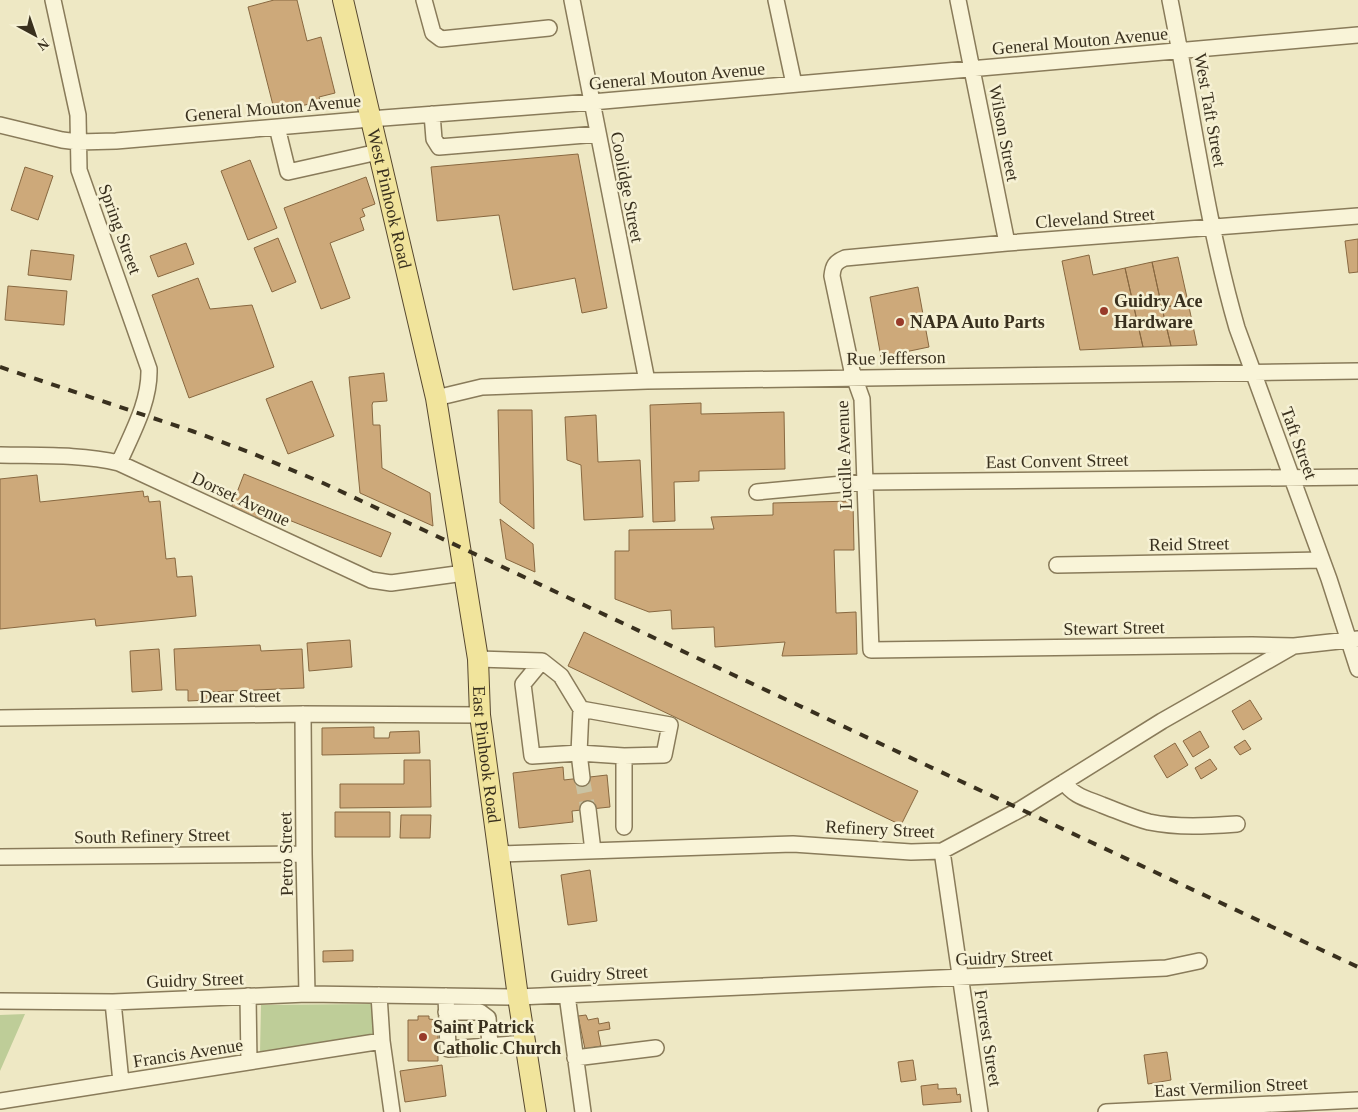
<svg xmlns="http://www.w3.org/2000/svg" width="1358" height="1112" viewBox="0 0 1358 1112" font-family="Georgia,serif">
  <rect width="100%" height="100%" fill="#eee8c4"/>
  <path fill="#becd98" d="M374 1004 377 1036 260 1053 261 1005Z
    M25 1014 0 1071V1015Z"/>
  <path fill="#cda97a" stroke="#886840" d="M274 0H297L307 41 321 37 335 93 319 97 320 101 275 113 248 7Z
    M578 154 607 308 582 313 575 278 513 290 499 215 437 221 431 167Z
    M250 160 277 228 248 240 221 171Z
    M25 167 53 176 38 220 11 210Z
    M366 177 375 204 362 209 365 216 360 218 364 230 330 243 350 298 321 309 284 208Z
    M278 238 296 282 272 292 254 248Z
    M1358 239V272L1349 273 1345 241Z
    M186 243 194 264 158 277 150 256Z
    M31 250 74 255 71 280 28 275Z
    M1089 255 1093 275 1125 268 1143 347 1080 350 1062 261Z
    M1178 257 1188 302 1162 308 1152 262Z
    M1152 262 1162 308 1171 346 1143 347 1125 268Z
    M198 278 210 309 252 305 274 367 189 398 152 295Z
    M8 286 67 291 64 325 5 320Z
    M918 287 929 347 881 357 870 297Z
    M1188 302 1197 345 1171 346 1162 308Z
    M384 373 387 401 373 402 372 405 373 425H380L382 468 430 493 433 526 360 493 349 377Z
    M312 381 334 436 288 454 266 399Z
    M701 403V414L784 412 785 469 699 471V481L674 482 675 521 653 522 650 405Z
    M498 410H532L534 529 500 503Z
    M596 415 598 462 640 460 643 517 584 520 581 465 567 460 565 417Z
    M244 474 391 533 381 557 269 512 261 520 231 508Z
    M37 475 40 502 143 491 144 497 148 496 149 502 160 501 166 559 175 558 177 577 192 576 196 616 96 626 95 619 0 629V479Z
    M853 501 854 550H834L836 613 856 612 857 654 782 656 785 642 715 647 714 627 672 629 671 610 649 612 615 599V551H629V530L714 529 711 517 773 515V503Z
    M500 519 533 544 535 572 506 559Z
    M584 632 918 791 901 825 568 666Z
    M350 640 352 667 309 671 307 643Z
    M260 645 261 651 302 649 304 688 207 692 208 700 188 701V690H176L174 649Z
    M159 649 162 690 132 692 130 651Z
    M1250 700 1262 719 1243 730 1232 711Z
    M374 727V738H389L390 732 419 731 420 753 322 755V728Z
    M1200 731 1209 747 1193 757 1183 741Z
    M1245 740 1251 749 1240 755 1234 747Z
    M1175 743 1188 765 1167 778 1154 756Z
    M1210 759 1217 769 1201 779 1195 768Z
    M404 760H430L431 807 340 808V784H404Z
    M563 767 564 780 607 775 610 807 572 811 573 822 519 828 513 773Z
    M335 812H390V837H335Z
    M401 815H431L430 838H400Z
    M590 870 597 921 568 925 561 875Z
    M353 950V961L323 962V951Z
    M586 1015 588 1020 598 1018 599 1024 609 1022 610 1029 598 1031 601 1046 585 1049 578 1016Z
    M418 1016H429V1019L437 1020 438 1021V1061H408V1020H418Z
    M1167 1052 1171 1080 1148 1084 1144 1055Z
    M913 1060 916 1080 901 1082 898 1062Z
    M442 1065 446 1096 405 1102 400 1071Z
    M938 1084V1089L956 1088 957 1095 960 1094 961 1102 923 1105 921 1086Z"/>
  <g fill="none" stroke-linecap="round" stroke-linejoin="round">
    <path stroke="#cac3a3" stroke-width="15" stroke-dasharray="15 8" stroke-linecap="butt" d="M582 778 588 809"/>
    <g stroke="#897b5a" stroke-width="18">
      <path id="minor" d="M53 0 78 115 79 170 149 369C150 402 132 433 119 463
        M424 0 433 33 441 39 549 28
        M572 0 647 381
        M776 0 794 84
        M958 0 1007 243
        M1170 0C1192 109 1206 221 1237 328L1329 579 1358 669
        M432 114 434 139 439 147 598 134
        M0 125 62 140 78 142 116 141 370 119 592 102 1358 35
        M277 127 288 172 378 152
        M1358 216 1007 243 845 258C835 262 833 266 832 276L852 371 862 399 871 650 1252 645 1294 646 1358 639
        M436 398 482 387 647 381 1358 371
        M0 455C40 456 80 454 119 463L371 580 391 583 464 573
        M757 492 864 482 1358 477
        M1057 565 1322 560
        M478 659 542 661
        M581 709 670 725 664 755 624 756 579 753 581 709 561 676 542 661 523 684 532 756 579 753 582 778
        M303 714 304 854 307 994
        M0 718 303 714 480 715
        M624 756V827
        M1064 782C1073 796 1088 799 1102 805 1118 811 1133 818 1149 822 1178 828 1208 826 1237 824
        M588 809 593 851
        M942 851 980 1112
        M499 854 793 844 911 852 942 851 1021 809 1162 721 1292 647
        M0 857 304 854
        M379 995 382 1041 392 1112
        M567 995 583 1112
        M248 996 249 1062
        M446 996 448 1049 525 1043
        M0 1001 113 1002 307 994 518 997 1166 968 1199 961
        M113 1002 121 1082
        M446 1012H480L488 1018 490 1046
        M575 1058 656 1048
        M0 1101 382 1041
        M1106 1112 1358 1100"/>
    </g>
    <g stroke="#57482f" stroke-width="22">
      <g id="major">
        <path id="s1" d="M343 0 436 398 478 659 480 715 518 997 536 1112"/>
      </g>
    </g>
    <use href="#minor" stroke="#f9f4d8" stroke-width="15"/>
    <use href="#major" stroke="#f1e49c" stroke-width="20"/>
    <path stroke="#39301e" stroke-width="4" stroke-dasharray="9 9" stroke-linecap="butt" d="M0 367 192 431 249 452 323 483 1358 967"/>
  </g>
  <g fill="#983b2a" stroke="#f6f1d4" stroke-width="2">
    <circle cx="1104" cy="311" r="5"/>
    <circle cx="900" cy="322" r="5"/>
    <circle cx="423" cy="1037" r="5"/>
  </g>
  <g text-anchor="middle" stroke-width="5" stroke-linejoin="round" paint-order="stroke">
    <g font-size="18" fill="#39301e" stroke="#f6f1d4">
      <text transform="translate(1080 41) rotate(-5)" y="6">General Mouton Avenue</text>
      <text transform="translate(677 76) rotate(-5)" y="6">General Mouton Avenue</text>
      <text transform="translate(273 108) rotate(-5)" y="6">General Mouton Avenue</text>
      <text transform="translate(1210 110) rotate(80)" y="6">West Taft Street</text>
      <text transform="translate(1004 133) rotate(79)" y="6">Wilson Street</text>
      <text transform="translate(627 187) rotate(79)" y="6">Coolidge Street</text>
      <text dy="6" stroke="none"><textPath href="#s1" startOffset="204">West Pinhook Road</textPath></text>
      <text transform="translate(1095 218) rotate(-4)" y="6">Cleveland Street</text>
      <text transform="translate(120 229) rotate(70)" y="6">Spring Street</text>
      <text transform="translate(896 358) rotate(-1)" y="6">Rue Jefferson</text>
      <text transform="translate(1299 443) rotate(70)" y="6">Taft Street</text>
      <text transform="translate(844 455) rotate(-92)" y="6">Lucille Avenue</text>
      <text transform="translate(1057 461) rotate(-1)" y="6">East Convent Street</text>
      <text transform="translate(241 499) rotate(25)" y="6">Dorset Avenue</text>
      <text transform="translate(1189 544) rotate(-1)" y="6">Reid Street</text>
      <text transform="translate(1114 628) rotate(-1)" y="6">Stewart Street</text>
      <text transform="translate(240 696) rotate(-1)" y="6">Dear Street</text>
      <text dy="6" stroke="none"><textPath href="#s1" startOffset="769">East Pinhook Road</textPath></text>
      <text transform="translate(880 829) rotate(3)" y="6">Refinery Street</text>
      <text transform="translate(152 836) rotate(-1)" y="6">South Refinery Street</text>
      <text transform="translate(286 854) rotate(-91)" y="6">Petro Street</text>
      <text transform="translate(1004 957) rotate(-3)" y="6">Guidry Street</text>
      <text transform="translate(599 974) rotate(-3)" y="6">Guidry Street</text>
      <text transform="translate(195 980) rotate(-2)" y="6">Guidry Street</text>
      <text transform="translate(988 1038) rotate(81)" y="6">Forrest Street</text>
      <text transform="translate(188 1053) rotate(-9)" y="6">Francis Avenue</text>
      <text transform="translate(1231 1087) rotate(-3)" y="6">East Vermilion Street</text>
    </g>
    <g font-size="18" font-weight="bold" fill="#39301e" stroke="#f6f1d4" text-anchor="start">
      <text x="1114" y="307">Guidry Ace<tspan x="1114" dy="21">Hardware</tspan></text>
      <text x="910" y="328">NAPA Auto Parts</text>
      <text x="433" y="1033">Saint Patrick<tspan x="433" dy="21">Catholic Church</tspan></text>
    </g>
  </g>
  <g transform="translate(35 35) rotate(140)" stroke="#f6f1d4" stroke-width="4" paint-order="stroke">
  <path d="M0-4L9 19L0 12L-9 19Z" fill="#39301e"/>
  <text y="-8" font-size="14" font-weight="bold" text-anchor="middle" fill="#39301e">N</text>
  </g>
</svg>
